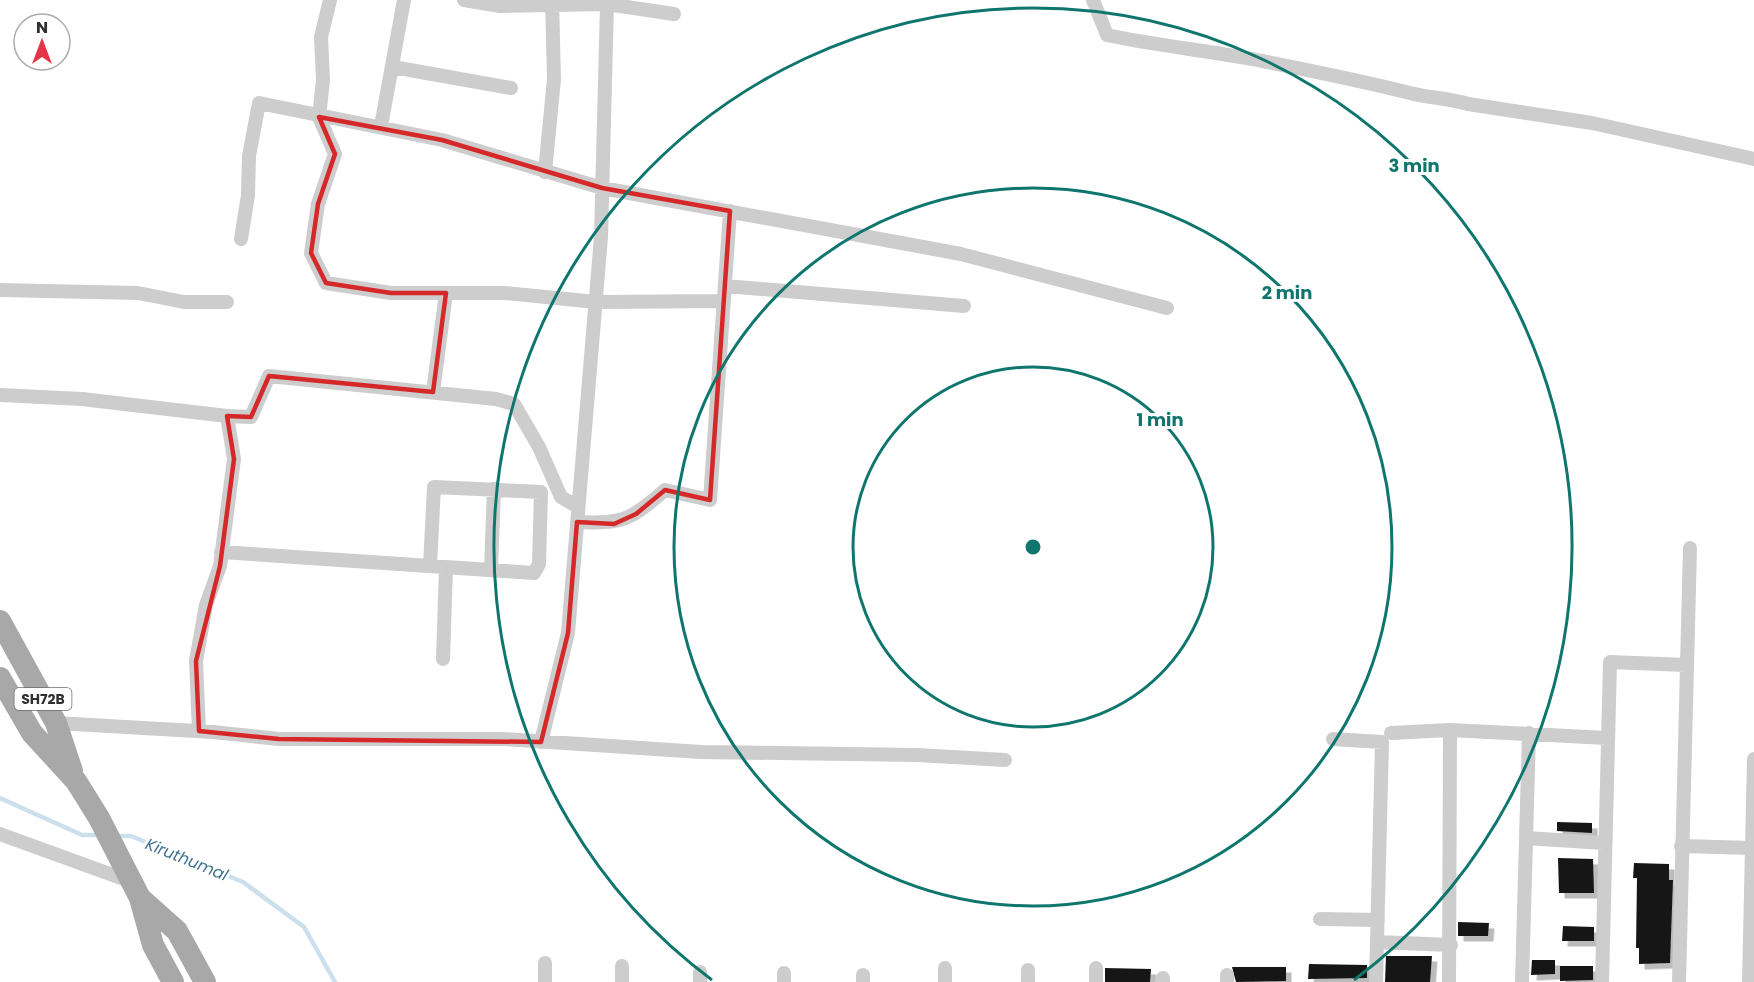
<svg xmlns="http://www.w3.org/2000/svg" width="1754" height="982" viewBox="0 0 1754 982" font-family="Poppins,sans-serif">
  <defs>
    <filter id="shadow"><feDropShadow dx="5.5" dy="5.5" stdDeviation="0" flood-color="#0004"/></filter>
  </defs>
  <rect width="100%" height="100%" fill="#fff"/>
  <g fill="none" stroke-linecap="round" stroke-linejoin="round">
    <path stroke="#cbe0ec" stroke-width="4.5" d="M0 798 82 835H100
      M115 836H131L243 882 304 927 335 982"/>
  </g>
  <path fill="#171717" filter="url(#shadow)" d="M1557 822 1592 823V833L1557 831Z
    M1558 858 1593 859 1594 893H1559Z
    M1634 863 1669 864V880H1673L1670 963 1639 964V948H1636L1637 878H1633Z
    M1458 922 1489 923 1488 936H1458Z
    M1563 926 1594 927V941H1562Z
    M1386 956H1432L1430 982H1385Z
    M1532 960H1555V974L1531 975Z
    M1309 964 1367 965V978L1308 979Z
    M1560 966H1593V980L1560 981Z
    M1232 967H1286V981L1236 982Z
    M1105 968 1151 969 1150 982H1105Z"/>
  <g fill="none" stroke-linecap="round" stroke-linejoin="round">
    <path stroke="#cdcdcd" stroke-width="14" d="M330 0 321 37 323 80 319 117 335 154 318 204 311 253 326 283 391 293H505L596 302 724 301
      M464 0 500 6 607 4 674 14
      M1093 0 1107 35C1157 46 1207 50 1257 60 1308 70 1359 80 1410 93 1429 98 1449 98 1468 104L1592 123 1754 159
      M393 67 511 88
      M381 126 404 0
      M545 172 554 79 552 0
      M241 239 248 195 249 156 259 103 442 140 602 188 961 254 1167 308
      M725 286 964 306
      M0 290 138 293 184 302H227
      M433 392 446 293
      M0 395 82 399 227 416 234 459 220 566 206 605 196 661 199 731
      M227 416 251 417 269 376 496 399 514 404 539 447 561 497 578 507
      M577 522C624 524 630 520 665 490L710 500 730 211
      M221 552 534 573 539 564 541 492 434 487 430 566
      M491 570 494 489
      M443 659 446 567
      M56 723 213 732 279 739H503L701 752 917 755 1005 760
      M1391 733 1450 730 1607 738
      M1333 739 1382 742 1376 982
      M541 742 568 633 601 237 607 4
      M0 834 132 882
      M1526 838 1604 843
      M1681 846 1752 848
      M1320 919 1378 920
      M1377 942 1451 945
      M700 972V982
      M545 982V963
      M622 982V966
      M784 982V973
      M863 982V975
      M945 982V968
      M1028 982V970
      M1096 982V968
      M1163 982V978
      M1227 982V975
      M1449 982 1450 730
      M1522 982 1529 733
      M1602 982 1610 662 1686 665
      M1679 982 1690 548
      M1749 982 1754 759"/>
    <path stroke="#a8a8a8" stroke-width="22" d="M0 621 56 723 72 771
      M0 678 32 733 76 781 99 818 140 898 153 945 173 982
      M140 898 177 931 205 982"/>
  </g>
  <path fill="none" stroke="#d62828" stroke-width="4.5" stroke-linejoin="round" d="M319 117 442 140 602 188 730 211 710 500 665 490 636 514 614 524 577 522 568 633 541 742 279 739 199 731 196 661 220 566 234 459 227 416 251 417 269 376 433 392 446 293H391L326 283 311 253 318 204 335 154Z"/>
  <g fill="none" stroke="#0f766e" stroke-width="3">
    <circle cx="1033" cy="547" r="180"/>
    <circle cx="1033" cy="547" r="359"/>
    <path d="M712 980A539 539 0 1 1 1354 980"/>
  </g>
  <g text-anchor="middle" stroke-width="6" stroke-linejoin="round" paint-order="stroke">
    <rect fill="#fff" stroke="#6e6e6e" stroke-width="1.5" x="14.5" y="688" width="57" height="22" rx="4.5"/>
    <g font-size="14" font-weight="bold" fill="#303030">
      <text x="43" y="704">SH72B</text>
    </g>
    <g font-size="16" font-style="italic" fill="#3e7392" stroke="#fff">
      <text transform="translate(187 859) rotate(22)" y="6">Kiruthumal</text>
    </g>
  </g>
  <circle cx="1033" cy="547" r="9" fill="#0f766e" stroke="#fff" stroke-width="3"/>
  <g font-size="18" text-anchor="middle" font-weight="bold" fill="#0f766e" stroke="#fff" stroke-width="6" stroke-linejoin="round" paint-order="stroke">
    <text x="1414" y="172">3 min</text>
    <text x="1287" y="299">2 min</text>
    <text x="1160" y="426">1 min</text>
  </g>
  <g transform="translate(42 42)"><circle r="28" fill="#ffffff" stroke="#acacac" stroke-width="1.5"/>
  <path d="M0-4.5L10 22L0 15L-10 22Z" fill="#e43546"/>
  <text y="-9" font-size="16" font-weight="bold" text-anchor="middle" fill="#303030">N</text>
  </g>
</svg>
